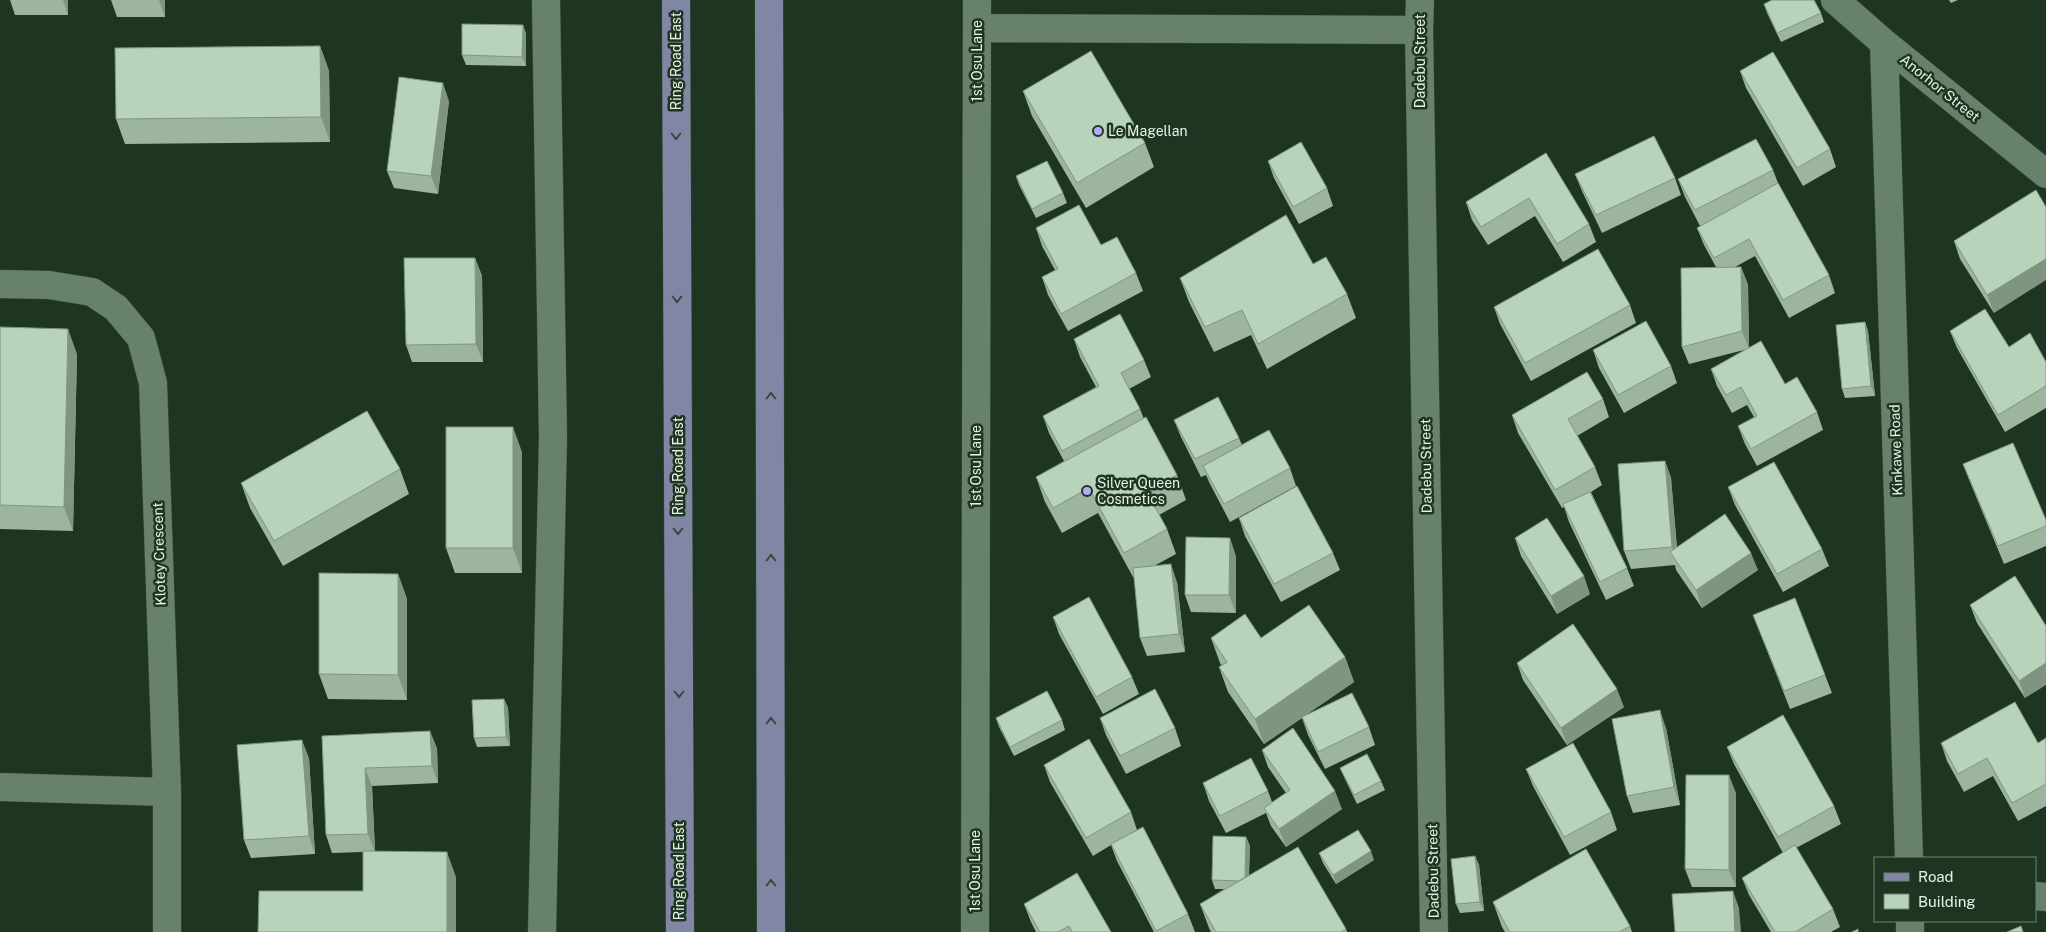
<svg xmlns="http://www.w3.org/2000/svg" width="2046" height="932" viewBox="0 0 2046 932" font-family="'Public Sans',sans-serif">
  <rect width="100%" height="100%" fill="#1e3521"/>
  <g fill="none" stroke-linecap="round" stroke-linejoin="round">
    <g stroke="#3c503e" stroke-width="29">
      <path id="minor" d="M1420 0 1419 30 1434 932
        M1835 0 1884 43 2046 174
        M977 28 1419 30
        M1884 43 1909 858
        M0 284 49 285 92 292 116 308 141 338 153 383 167 792V932
        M0 787 167 792
        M2035 896 2046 897
        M1910 921V932
        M542 932 553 438 546 0
        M975 932 977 0"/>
    </g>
    <g stroke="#3c503e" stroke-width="29">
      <path id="major" d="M676 0 680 932
        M769 0 771 932"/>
    </g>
    <use href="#minor" stroke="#68816a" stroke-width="28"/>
    <use href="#major" stroke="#8186a5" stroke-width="28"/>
  </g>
  <path fill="#9db59f" d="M10 0H68V15H15Z
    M111 0H165V17H117Z
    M1949 0H1958L1951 3Z
    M1764 4 1821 13 1824 22 1781 42 1767 13Z
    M523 25 526 34V66L466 65 462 55Z
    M320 46 329 71 330 142 125 144 116 119Z
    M1740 71 1830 149 1836 167 1803 186 1746 88Z
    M1023 91 1145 143 1154 167 1086 208 1032 116Z
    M449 101 438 194 394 188 387 171Z
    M1546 153 1589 224 1596 242 1563 262 1535 216 1488 245 1472 220 1466 202Z
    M1268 161 1327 188 1333 206 1299 224 1274 178Z
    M1773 170 1778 183 1829 275 1835 293 1789 318 1755 256 1735 267H1741L1748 285 1749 348 1785 384 1817 412 1823 430 1757 466 1745 444 1738 426 1754 417 1747 405 1732 413 1717 386 1711 369 1744 350 1689 364 1682 347 1716 267 1704 245 1697 228 1700 226 1685 197 1678 179Z
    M1575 174 1675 178 1681 195 1602 233 1582 191Z
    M1016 176 1063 193 1067 203 1036 218 1019 185Z
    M2036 190 1994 313 1960 259 1954 241Z
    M1036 228 1136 273 1143 291 1068 331 1048 295 1042 277 1055 270 1042 246Z
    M475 258 482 276 483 362H412L406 345Z
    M1313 264 1347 294 1356 318 1267 369 1251 335 1214 352 1189 302 1180 278Z
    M1630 305 1636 323 1531 381 1500 324 1494 307Z
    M1865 322 1868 331 1875 396 1845 398 1842 389Z
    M1950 331 2009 347 2046 362V408L2005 432 1957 348Z
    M1074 339 1144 360 1151 377 1129 389 1140 409 1144 419 1177 475 1186 500 1159 515 1167 529 1176 554 1154 566 1177 582 1185 652 1147 656 1140 638 1134 577H1133L1098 513 1062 533 1045 502 1036 477 1064 461 1049 433 1043 416 1096 387 1080 357Z
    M1593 350 1671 366 1677 383 1624 413 1599 368Z
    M77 354 73 531 0 529V355Z
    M1603 399 1609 417 1577 436 1595 467 1602 485 1591 492 1627 568 1634 586 1606 600 1569 522 1564 507 1562 508 1518 433 1512 415Z
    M1174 420 1239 438 1242 445 1290 468 1296 486 1230 522 1210 484 1206 475 1201 477 1181 437Z
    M522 452V573H455L446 548Z
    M1665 461 1671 478 1677 547 1758 570 1702 608 1676 570 1675 565 1631 569 1624 551Z
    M1963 464 2046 520V546L2004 564 1970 482Z
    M400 469 409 494 283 566 250 508 241 483Z
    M1728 487 1822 549 1829 566 1783 592 1735 505Z
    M1239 518 1333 553 1340 570 1281 602 1245 536Z
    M1515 538 1590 594 1557 614 1521 556Z
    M1236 556V613L1191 612 1185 595Z
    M398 574 407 599V700L328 699 319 674Z
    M2015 576 2025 698 1977 623 1970 605Z
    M1753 615 1825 675 1832 693 1790 709Z
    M1053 617 1132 677 1139 694 1103 714 1059 634Z
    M1211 638H1261L1345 657 1354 682 1304 716 1369 727 1375 745 1325 769 1308 735 1302 718 1264 744 1228 692 1219 667 1222 666 1220 663Z
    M1517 663 1624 707 1567 745 1523 680Z
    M504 699 508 708 510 746 477 747 474 738Z
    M996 718 1062 720 1065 730 1014 756 999 727Z
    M1100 718 1175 728 1181 746 1126 774 1106 735Z
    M1666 728 1680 805 1633 813 1627 796Z
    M322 736 437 748 438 783 372 786 375 851 456 877V932H258L363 891V852L332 853 326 835Z
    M2046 738V806L2018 821 1993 776 1964 792 1947 761 1941 743H2038Z
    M1727 747 1834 806 1841 824 1796 848 1833 909 1840 927 1831 932H1771L1749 895 1742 878 1783 853 1734 764Z
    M1262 750 1342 809 1286 847 1271 826 1266 813 1226 833 1209 801 1203 783 1268 791 1272 802 1286 793 1268 767Z
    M309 758 315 854 251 858 244 840Z
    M1044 765 1131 812 1137 830 1130 834 1188 914 1195 932H1154L1117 861 1111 845 1093 856 1050 782Z
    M1340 768 1381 781 1385 790 1357 804 1344 777Z
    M1526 769 1611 812 1617 830 1570 855 1533 786Z
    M1736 793V887H1692L1685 869Z
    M1246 837 1250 846 1249 875 1346 929 1347 932H1211L1209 928 1200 904 1224 889H1215L1212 880Z
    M1319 853 1374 860 1336 884 1323 863Z
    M1475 856 1479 865 1484 911 1460 913 1456 904Z
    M1493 902 1630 926 1632 932H1505L1502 927Z
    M1024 904 1111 932H1036L1031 922Z"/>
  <path fill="#809482" d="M63 0H68V15Z
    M159 0H165V17Z
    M523 25 526 34V66L522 57Z
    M320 46 329 71 330 142 321 117Z
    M443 83 449 101 438 194 431 176Z
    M475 258 482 276 483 362 476 344Z
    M2046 259V280L1994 313 1987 295Z
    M1741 267 1748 285 1749 349 1742 331Z
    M1865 322 1868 331 1875 396 1871 386Z
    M68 329 77 354 73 531 64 507Z
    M513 427 522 452V573L513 548Z
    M1665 461 1671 478 1678 565 1672 547Z
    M1230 538 1236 556V613L1229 595Z
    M1751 553 1758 570 1702 608 1696 590Z
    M1171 564 1177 582 1185 652 1179 634Z
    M398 574 407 599V700L398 675Z
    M1584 576 1590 594 1557 614 1551 596Z
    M1345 657 1354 682 1264 744 1255 719Z
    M2046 663V685L2025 698 2019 681Z
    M1617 689 1624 707 1567 745 1561 728Z
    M504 699 508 708 510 746 506 737Z
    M1660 710 1666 728 1680 805 1674 787Z
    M430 731 437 748 438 783 432 766Z
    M302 740 309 758 315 854 309 836Z
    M365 768 372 786 375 852 368 834Z
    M1729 775 1736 793V887L1729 870Z
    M1335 791 1342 809 1286 847 1279 829Z
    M1246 837 1250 846 1248 890 1245 881Z
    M1371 851 1374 860 1336 884 1333 875Z
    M447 852 456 877V932H447Z
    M1475 856 1479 865 1484 911 1480 902Z
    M1733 891 1739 908 1741 932H1735Z"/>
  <path fill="#b7d3b9" stroke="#809482" d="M1772 0H1814L1821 13 1777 33 1764 4Z
    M462 24 523 25 522 57 462 55Z
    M320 46 321 117 116 119 115 48Z
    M1091 51 1145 143 1077 183 1023 91Z
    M1773 52 1830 149 1797 168 1740 71Z
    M399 77 443 83 431 176 387 171Z
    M1654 136 1675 178 1596 215 1575 174Z
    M1756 139 1773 170 1695 210 1678 179Z
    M1301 142 1327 188 1293 207 1268 161Z
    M1546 153 1589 224 1557 244 1529 198 1481 227 1466 202Z
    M1047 161 1063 193 1032 209 1016 176Z
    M1778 183 1829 275 1783 300 1749 239 1714 258 1697 228Z
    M2036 190 2046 207V259L1987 295 1954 241Z
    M1079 205 1101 245 1117 237 1136 273 1061 314 1042 277 1058 269 1036 228Z
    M1286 215 1313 264 1326 257 1347 294 1258 344 1242 310 1205 327 1180 278Z
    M1598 249 1630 305 1525 363 1494 307Z
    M404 258H475L476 344 406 345Z
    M1741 267 1742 331 1682 347 1681 268Z
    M1985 309 2009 347 2030 333 2046 362V386L1998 415 1950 331Z
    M1120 314 1144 360 1121 373 1140 409 1062 451 1043 416 1099 386 1074 339Z
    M1646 321 1671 366 1618 395 1593 350Z
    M1865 322 1871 386 1842 389 1836 325Z
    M0 327 68 329 64 507 0 505Z
    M1761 341 1785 384 1797 377 1817 412 1751 449 1738 426 1757 416 1741 387 1726 395 1711 369Z
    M1587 372 1603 399 1568 419 1595 467 1555 490 1512 415Z
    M1218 397 1239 438 1195 459 1174 420Z
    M367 411 400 469 274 541 241 483Z
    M1146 417 1177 475 1147 492 1167 529 1124 553 1089 488 1053 508 1036 477Z
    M446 427H513V548H446Z
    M1269 430 1290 468 1224 504 1203 466Z
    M2013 443 2046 520V526L1998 546 1963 464Z
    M1665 461 1672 547 1624 551 1618 464Z
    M1774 462 1822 549 1777 574 1728 487Z
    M1297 486 1333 553 1274 584 1239 518Z
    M1590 492 1627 568 1600 582 1563 504Z
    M1725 514 1751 553 1696 590 1670 552Z
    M1547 518 1584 576 1551 596 1515 538Z
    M1186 537 1230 538 1229 595H1185Z
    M1171 564 1179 634 1140 638 1133 568Z
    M319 573 398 574V675L319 674Z
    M2015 576 2046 626V663L2019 681 1970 605Z
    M1089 597 1132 677 1096 697 1053 617Z
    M1795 598 1825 675 1784 691 1753 615Z
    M1309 605 1345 657 1255 719 1219 667 1227 662 1211 638 1245 614 1261 638Z
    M1573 624 1617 689 1561 728 1517 663Z
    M1155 689 1175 728 1120 756 1100 718Z
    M1047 691 1062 720 1010 747 996 718Z
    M1352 693 1369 727 1318 752 1302 717Z
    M504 699 506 737 474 738 472 700Z
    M2015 702 2038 743 2046 738V784L2012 803 1987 758 1958 774 1941 743Z
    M1660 710 1674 787 1627 796 1612 719Z
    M1783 715 1834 806 1778 837 1727 747Z
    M1293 728 1335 791 1279 829 1264 808 1290 790 1262 750Z
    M430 731 432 766 365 768 368 834 326 835 322 736Z
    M1089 739 1131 812 1086 838 1044 765Z
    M302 740 309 836 244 840 237 745Z
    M1573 743 1611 812 1564 837 1526 769Z
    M1367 754 1381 781 1354 795 1340 768Z
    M1251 758 1268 791 1220 816 1203 783Z
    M1686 775H1729V870L1685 869Z
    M1143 827 1188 914 1156 931 1111 844Z
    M1358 830 1371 851 1333 875 1319 853Z
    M1213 836 1246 837 1245 877 1239 881 1212 880Z
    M1795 845 1833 909 1795 932H1775L1742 878Z
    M1298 847 1346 929 1341 932H1216L1200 904Z
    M1586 849 1630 926 1619 932H1510L1493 902Z
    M363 851 447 852V932H258L259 891H363Z
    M1475 856 1480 902 1456 904 1451 859Z
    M1077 873 1111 932H1072L1069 926 1058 932H1040L1024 904Z
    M1733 891 1735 932H1675L1672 894Z
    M2021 926 2023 932H2007Z
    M1858 929V932H1852Z"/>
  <defs><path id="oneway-chevron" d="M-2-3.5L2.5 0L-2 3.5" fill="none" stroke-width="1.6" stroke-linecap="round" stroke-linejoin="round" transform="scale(1.25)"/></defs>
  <g stroke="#374942">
    <use href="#oneway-chevron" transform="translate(676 136) rotate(90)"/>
    <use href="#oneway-chevron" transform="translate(677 299) rotate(90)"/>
    <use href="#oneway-chevron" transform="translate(771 396) rotate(-90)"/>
    <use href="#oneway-chevron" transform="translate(678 531) rotate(90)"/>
    <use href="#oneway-chevron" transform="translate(771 558) rotate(-90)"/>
    <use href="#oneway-chevron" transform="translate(679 694) rotate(90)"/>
    <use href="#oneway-chevron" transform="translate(771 721) rotate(-90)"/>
    <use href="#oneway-chevron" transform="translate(771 883) rotate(-90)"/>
  </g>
  <g fill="#b4acf9" stroke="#1e3521" stroke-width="2">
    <circle cx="1098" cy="131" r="5"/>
    <circle cx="1087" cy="491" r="5"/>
  </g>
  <g text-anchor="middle" stroke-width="5" stroke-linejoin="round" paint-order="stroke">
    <g font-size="14" fill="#e5f3e6" stroke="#1e3521">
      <text transform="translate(676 61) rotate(-90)" y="5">Ring Road East</text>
      <text transform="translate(977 61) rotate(-90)" y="5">1st Osu Lane</text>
      <text transform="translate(1420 61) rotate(-90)" y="5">Dadebu Street</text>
      <text transform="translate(1940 88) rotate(39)" y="5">Anorhor Street</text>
      <text transform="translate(1896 450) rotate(-92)" y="5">Kinkawe Road</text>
      <text transform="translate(678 466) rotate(-90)" y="5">Ring Road East</text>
      <text transform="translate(976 466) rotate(-90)" y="5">1st Osu Lane</text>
      <text transform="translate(1426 466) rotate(-91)" y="5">Dadebu Street</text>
      <text transform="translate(159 554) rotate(-92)" y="5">Klotey Crescent</text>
      <text transform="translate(679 871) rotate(-90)" y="5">Ring Road East</text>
      <text transform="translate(975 871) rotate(-90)" y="5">1st Osu Lane</text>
      <text transform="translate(1433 871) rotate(-91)" y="5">Dadebu Street</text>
    </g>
    <g font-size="14" fill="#e5f3e6" stroke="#1e3521" text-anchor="start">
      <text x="1108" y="136">Le Magellan</text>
      <text x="1097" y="488">Silver Queen<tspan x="1097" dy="16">Cosmetics</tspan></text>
    </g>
  </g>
  <rect x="1874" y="857" width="162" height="65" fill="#1e3521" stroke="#6e8170"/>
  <rect x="1884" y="873" width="25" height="8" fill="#8186a5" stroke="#6e8170"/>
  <text x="1918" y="882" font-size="15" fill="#e5f3e6">Road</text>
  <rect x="1884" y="894" width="25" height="15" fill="#b7d3b9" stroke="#6e8170"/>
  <text x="1918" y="907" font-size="15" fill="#e5f3e6">Building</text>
</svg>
